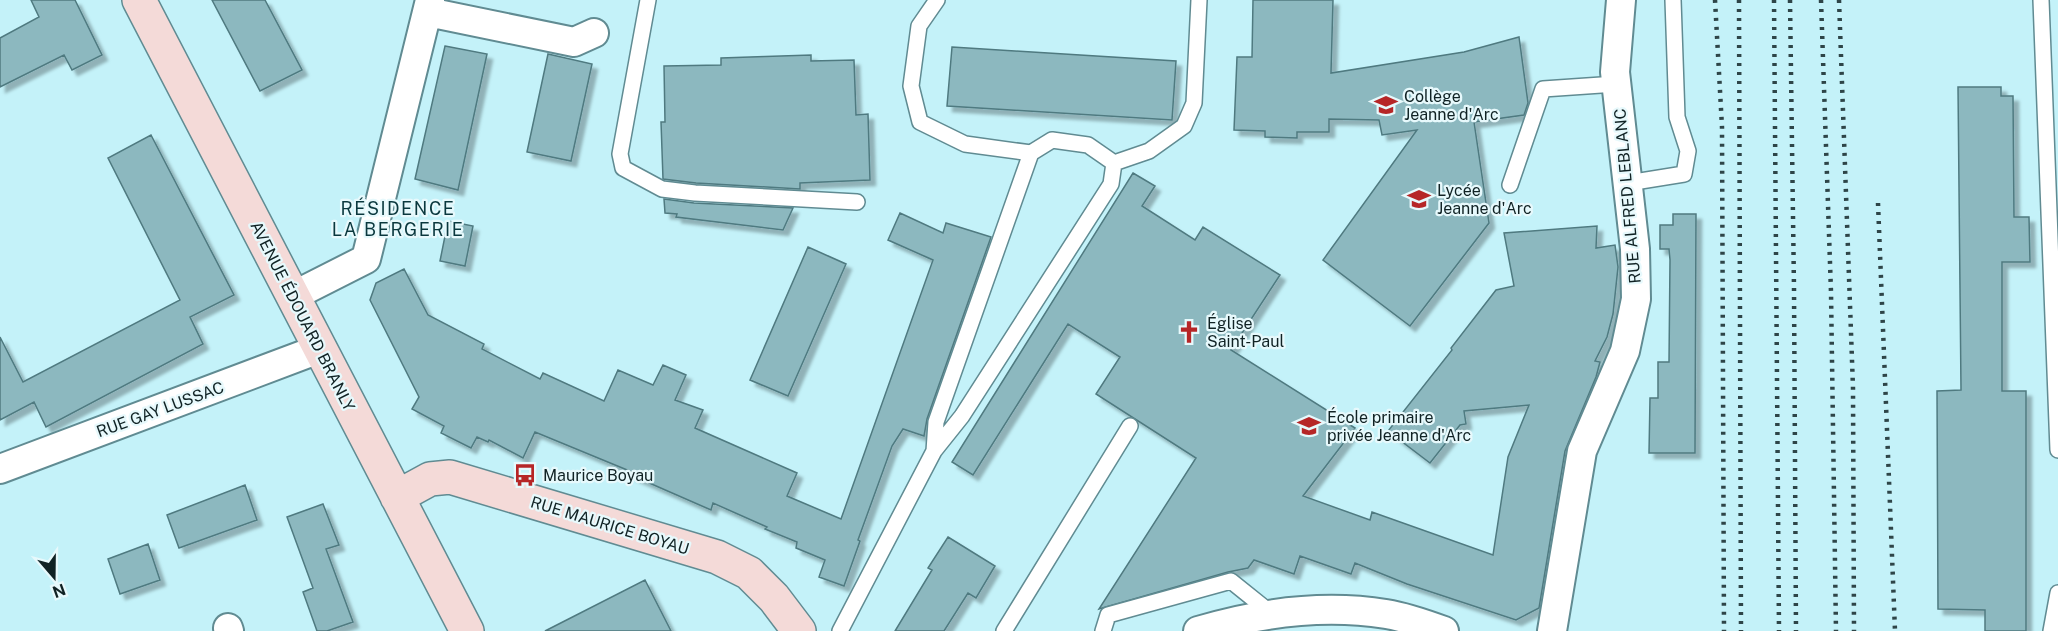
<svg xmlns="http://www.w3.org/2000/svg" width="2058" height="631" viewBox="0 0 2058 631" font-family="'Public Sans',sans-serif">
  <defs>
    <filter id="shadow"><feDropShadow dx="5.5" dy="5.5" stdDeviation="1.5" flood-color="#0004"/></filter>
  </defs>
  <rect width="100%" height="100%" fill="#c4f2f9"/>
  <path fill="#8cb8bf" stroke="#4f7a80" stroke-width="1.5" filter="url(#shadow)" d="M31 0H75L102 55 72 70 64 55 0 87V38L39 17Z
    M212 0H265L302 70 260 91Z
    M1253 0H1333L1331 73 1464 52 1519 37 1528 103 1524 115 1474 122 1489 223 1410 326 1323 260 1417 130 1382 135 1379 120 1329 119V132H1297V138L1265 137V131L1234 130 1237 57H1252Z
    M445 46 487 54 458 190 415 179Z
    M952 47 1176 61 1172 120 947 106Z
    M548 54 592 64 571 161 527 152Z
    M811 55V61L854 60 856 115 868 114 870 180 800 183V189L696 183 663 179 661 122H665L664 66 721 65V58Z
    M1958 87H2001V96H2013L2014 217H2029L2030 262H2002V391H2026V631H1985V610L1938 609 1937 391 1961 390Z
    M151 135 234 295 190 317 203 344 46 427 34 402 0 420V337L23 382 180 300 108 158Z
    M1133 173 1155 186 1142 206 1195 240 1203 227 1280 275 1231 350 1355 428 1303 496 1370 520 1372 512 1493 555 1508 457 1529 405 1464 411 1466 424 1460 425 1430 463 1388 431 1452 350 1451 348 1496 290 1514 286 1504 233 1597 226 1596 248 1615 245 1618 267 1613 314 1607 337 1595 361 1600 362 1596 377 1565 451 1539 608 1516 620 1407 584 1355 563 1351 574 1300 556 1294 574 1254 560 1248 568 1228 572 1099 609 1196 458 1096 394 1120 357 1068 324 973 475 952 462Z
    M664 199 694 203 793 208 783 230 676 217 677 214 665 213Z
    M900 213 943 233 946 223 991 237 927 419 924 436 903 429 892 446 858 540 860 541 844 586 819 577 825 560 796 548 797 542 765 529 767 527 713 503 711 510 631 475 632 472 535 432 523 458 489 440 488 442 477 437 471 448 441 433 444 426 412 409 419 397 370 300 376 283 404 269 428 315 484 344 482 349 540 379 543 373 604 401 618 370 653 385 663 365 686 375 675 400 703 410 695 428 797 473 787 496 841 519 933 260 888 240Z
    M1673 214H1696L1695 453H1649L1650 398H1658V362H1669L1670 260 1669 249H1660V225H1673Z
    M448 221 473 226 465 266 440 261Z
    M808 247 846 264 788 396 750 380Z
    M245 485 257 520 179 548 167 515Z
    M323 504 339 545 326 549 353 622 327 631H317L303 592 313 588 287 517Z
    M948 537 995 566 976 598 968 593 944 631H895L932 570 928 568Z
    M148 544 160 580 120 594 108 559Z
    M645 580 671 631H545Z"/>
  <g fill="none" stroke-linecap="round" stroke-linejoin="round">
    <g stroke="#608b92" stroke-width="18">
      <path id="lane" d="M648 0 620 154 623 168 662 189 695 193 857 202
        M937 0 919 26 911 86 920 122 965 144 1031 153
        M2041 0 2058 450
        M1114 163 1149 151 1184 126 1194 103 1199 0
        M1628 183 1684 174 1688 151 1677 117 1673 0
        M1510 185 1543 89 1616 84
        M840 631 934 451 962 416 1111 184 1114 163 1088 145 1052 140 1031 153 936 422 934 451
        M1004 631 1130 426
        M1103 631 1108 615 1231 581 1272 614
        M2051 631 2058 593"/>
    </g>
    <g stroke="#608b92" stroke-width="32">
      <path id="street" d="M428 12 574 42 594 33
        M293 296 366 259 430 0
        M0 469 319 349
        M228 628 229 631
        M1198 631C1258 613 1323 604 1386 614 1405 617 1425 624 1444 631
        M1552 631 1582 451 1625 351 1636 299 1635 249 1615 72 1621 0"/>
    </g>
    <g stroke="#608b92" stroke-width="36">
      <path id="secondary" d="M139 0 467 631
        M397 497 430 479 450 477 717 557 749 573 774 598 799 631"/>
    </g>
    <use href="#lane" stroke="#fff" stroke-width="15"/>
    <use href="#street" stroke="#fff" stroke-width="28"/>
    <use href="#secondary" stroke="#f4dad8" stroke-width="33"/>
    <path stroke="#2e4548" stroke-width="4.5" stroke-dasharray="3 6" stroke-linecap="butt" d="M1715 0 1722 127 1724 631
      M1739 0 1741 631
      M1774 0 1779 631
      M1790 0 1794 288 1796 631
      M1821 0 1831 292 1836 631
      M1839 0 1853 388 1854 631
      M1878 203 1895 631"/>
  </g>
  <defs>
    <g id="school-bare" transform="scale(1.8)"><path d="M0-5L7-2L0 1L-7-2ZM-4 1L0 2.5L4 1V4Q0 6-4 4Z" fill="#b62627" stroke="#e7f9fc" stroke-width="2.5" paint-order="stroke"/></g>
    <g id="church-bare" transform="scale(1.8)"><path d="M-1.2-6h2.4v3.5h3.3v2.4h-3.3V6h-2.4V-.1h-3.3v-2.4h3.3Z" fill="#b62627" stroke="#e7f9fc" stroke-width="2.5" paint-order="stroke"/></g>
    <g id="bus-bare" transform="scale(1.8)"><path d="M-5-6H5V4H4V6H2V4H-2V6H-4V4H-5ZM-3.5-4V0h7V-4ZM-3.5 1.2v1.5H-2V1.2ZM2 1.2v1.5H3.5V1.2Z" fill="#b62627" stroke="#e7f9fc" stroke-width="2.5" paint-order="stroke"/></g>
  </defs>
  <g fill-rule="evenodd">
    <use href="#school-bare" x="1386" y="105"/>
    <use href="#school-bare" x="1419" y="199"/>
    <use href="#church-bare" x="1189" y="332"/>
    <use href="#school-bare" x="1309" y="426"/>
    <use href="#bus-bare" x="525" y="475"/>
  </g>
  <g text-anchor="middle" stroke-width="4.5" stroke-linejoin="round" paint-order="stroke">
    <g font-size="16" fill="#102224" stroke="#e7f9fc" text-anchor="start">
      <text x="1404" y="102">Collège<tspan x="1404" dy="18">Jeanne d'Arc</tspan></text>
      <text x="1437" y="196">Lycée<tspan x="1437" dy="18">Jeanne d'Arc</tspan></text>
      <text x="1207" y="329">Église<tspan x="1207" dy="18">Saint-Paul</tspan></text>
      <text x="1327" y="423">École primaire<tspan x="1327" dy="18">privée Jeanne d'Arc</tspan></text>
      <text x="543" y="481">Maurice Boyau</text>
    </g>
    <g font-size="16" fill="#102224" stroke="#e7f9fc">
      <text transform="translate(1627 196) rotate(-95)" y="6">RUE ALFRED LEBLANC</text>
      <text transform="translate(303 316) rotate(63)" y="6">AVENUE ÉDOUARD BRANLY</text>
      <text transform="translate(160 409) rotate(-20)" y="6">RUE GAY LUSSAC</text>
      <text transform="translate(610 525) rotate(17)" y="6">RUE MAURICE BOYAU</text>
    </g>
    <g font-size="18" letter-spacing="1.5" fill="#0a383e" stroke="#e7f9fc">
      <text x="398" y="215">RÉSIDENCE<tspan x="398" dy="21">LA BERGERIE</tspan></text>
    </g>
  </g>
  <g transform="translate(54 577) rotate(160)" stroke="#e7f9fc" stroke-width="4.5" paint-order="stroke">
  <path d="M0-4.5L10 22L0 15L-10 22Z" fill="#102224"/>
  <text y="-9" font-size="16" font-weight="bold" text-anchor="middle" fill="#102224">N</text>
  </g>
</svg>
